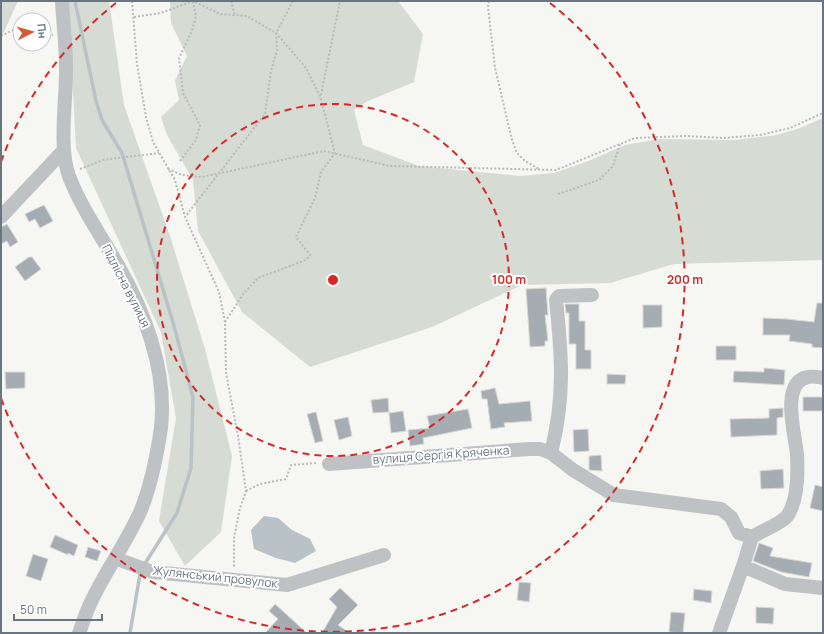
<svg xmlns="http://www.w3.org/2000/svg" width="824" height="634" viewBox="0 0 824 634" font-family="Manrope,sans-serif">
  <rect width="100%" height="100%" fill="#f6f6f3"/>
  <path fill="#d6dbd3" d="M1 1H18L1 38Z
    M68 1H109L124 105 170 236 205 349 232 456 221 532 185 566 159 521 176 418 161 332 76 148Z
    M170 1H398L423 34 414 82 368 101 354 110 363 145 419 166 520 176 554 173 586 162 625 145 659 139 735 140 777 135 800 128 823 118V260L674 264 610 283 522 285 432 327 310 367 242 312 198 231 193 180 167 135 161 117 179 100 175 80 187 56 171 23Z"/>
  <path fill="#b9c2c7" d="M264 516 278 518 292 530 310 539 316 551 295 563 276 558 254 549 251 530Z"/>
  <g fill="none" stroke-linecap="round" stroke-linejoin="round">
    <path stroke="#b9c2c7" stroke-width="3.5" d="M75 1 96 101 102 120 122 153 174 326 193 397 191 468 177 513 144 565
      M130 633 140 574"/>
  </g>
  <path fill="#a6adb2" stroke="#d8d8d6" d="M44 205 53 221 40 228 35 219 29 222 25 214Z
    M7 224 18 242 10 247 7 241 1 244V227Z
    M29 257H32L41 269 25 281 15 267Z
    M546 288 548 315H545L548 341H545V346L530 347 526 289Z
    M817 303H823V348L812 347V344L789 341 790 335H763V318L787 319 814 322Z
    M565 304H579V321H585V350H591V369H576V344H569V313H566Z
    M643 305H662V327L643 328Z
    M716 346H736V360H716Z
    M764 368 785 370 784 385 733 382 734 371 764 372Z
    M5 372H25V388L6 389Z
    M607 374 626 375 625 384H607Z
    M495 388 499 404 530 401 532 421 504 423 505 427 491 429 487 399H482L481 391Z
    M803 397H823V411H803Z
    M388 398 389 412 373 413 371 400Z
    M783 408V417L777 418V435L731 437 730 419 769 418V409Z
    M468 409 472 428 423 438 424 444 410 446 408 430 430 428 427 416Z
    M403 411 406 431 391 433 389 413Z
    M316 412 323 441 315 443 307 414Z
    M348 417 352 436 339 440 334 420Z
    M588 429 589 451 574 452 573 430Z
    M601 455 602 471 589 470V456Z
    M783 469 784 488 761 489 760 471Z
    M815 485 823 487V511L810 508Z
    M55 535 78 545 74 556 68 553V555L50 547Z
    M759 543 773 548 770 556 812 563 809 577 781 572 753 561Z
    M88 547 101 551 97 561 85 557Z
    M33 554 48 559 41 581 26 576Z
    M519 582 531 583 529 602 517 600Z
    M340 588 358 605 338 625 350 633H322L337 607 329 599Z
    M694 589 712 591 711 603 693 600Z
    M275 604 307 633H265L278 619 269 611Z
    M756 607 774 608 773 624 756 623Z
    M671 612 685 613 683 633 669 632Z"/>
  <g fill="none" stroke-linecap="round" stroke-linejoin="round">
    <path stroke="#b8bbbd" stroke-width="2" stroke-dasharray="2 2" stroke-linecap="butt" d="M132 1 137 64 146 117 153 142 175 180 185 217 219 292 225 322 226 373 238 436 246 491 240 508 234 538V567
      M231 1 235 16
      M293 1 276 33 306 68 320 96 335 153
      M489 1 488 7 495 68 512 140 517 153 525 161 539 169
      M134 17 161 13 193 1 220 14 247 16 276 33 277 50 271 71 265 114 185 217
      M44 34 53 35
      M1 36 13 30 20 31
      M321 95 340 1
      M180 161 196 140 200 125 183 93 179 58 192 31 196 17 193 1
      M80 169 103 160 159 153
      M168 169 182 175 202 177 324 151 390 166 556 170 635 138 686 136 724 138 760 135 790 128 823 113
      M558 194 599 180 613 166 620 144
      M225 322 244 293 258 278 306 260 310 255 296 237 315 198 321 172 335 153
      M246 491 260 484 286 479 291 465 316 463"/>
    <path stroke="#bec2c5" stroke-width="14" d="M62 1C63 22 66 44 66 65 67 97 58 147 69 176 81 208 102 237 119 267 146 315 167 372 161 428 157 455 151 485 141 510 127 542 106 570 91 602 86 612 83 623 79 633
      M1 217 64 150
      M551 453C565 397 562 357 556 300L559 296 592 295
      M329 464 529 449H540L551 453 573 470 614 495 721 509 731 517 739 533 752 537
      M117 559 153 572 287 585 384 555
      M743 566 785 584 823 588
      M719 633 743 566 752 537C760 532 784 522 788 515 798 499 798 473 797 455 796 438 779 382 808 377 812 376 818 377 823 378"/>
  </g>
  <g fill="none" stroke="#d62828" stroke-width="2" stroke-dasharray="7 5">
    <circle cx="333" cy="280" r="176"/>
    <path d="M1 162A352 352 0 0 1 116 3M550 3A352 352 0 1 1 1 398"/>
  </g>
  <g text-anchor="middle" stroke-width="4" stroke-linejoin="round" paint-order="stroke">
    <g font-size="12" fill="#687681" stroke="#fff">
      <text transform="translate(126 286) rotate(63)" y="4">Підлісна вулиця</text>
      <text transform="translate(441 455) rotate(-4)" y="4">вулиця Сергія Кряченка</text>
      <text transform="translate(215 577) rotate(6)" y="4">Жулянський провулок</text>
    </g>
  </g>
  <circle cx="333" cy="280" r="6" fill="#d62828" stroke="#fff" stroke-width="2"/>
  <g font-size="12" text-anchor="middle" font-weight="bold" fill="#d62828" stroke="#fff" stroke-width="4" stroke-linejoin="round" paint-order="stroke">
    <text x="509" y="284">100 m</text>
    <text x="685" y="284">200 m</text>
  </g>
  <rect width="824" height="634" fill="none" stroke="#687681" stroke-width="4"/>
  <g transform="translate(32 32) rotate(84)"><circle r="19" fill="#ffffff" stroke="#c3c8cd"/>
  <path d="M0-3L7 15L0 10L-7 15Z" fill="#d15d38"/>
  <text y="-6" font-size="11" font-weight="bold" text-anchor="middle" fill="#687681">Пн</text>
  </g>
  <path d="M14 614v6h88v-6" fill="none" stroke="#687681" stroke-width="2"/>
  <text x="20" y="614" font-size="12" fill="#687681" stroke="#ffffff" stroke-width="3" paint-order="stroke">50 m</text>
</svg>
